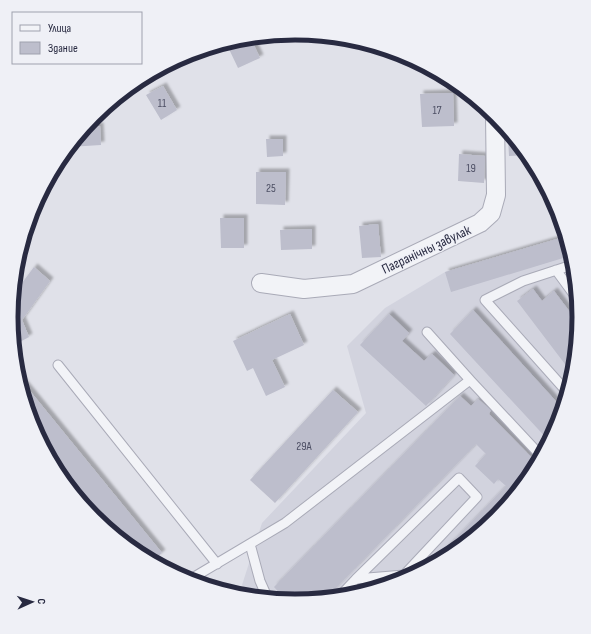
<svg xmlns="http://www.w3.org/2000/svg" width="591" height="634" viewBox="0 0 591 634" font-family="'Sofia Sans Condensed',sans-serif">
  <defs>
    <filter id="shadow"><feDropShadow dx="3.5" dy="-3.5" stdDeviation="1" flood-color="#0004"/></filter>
  </defs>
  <rect width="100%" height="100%" fill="#e0e1e9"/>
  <path fill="#d2d3de" d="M567 236 575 262 580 317 574 373 558 426 532 475 497 518 453 554 404 580 351 596 295 601 251 597 242 585 262 523 366 413 347 346 385 308 445 272Z"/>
  <path fill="#bdbecc" filter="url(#shadow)" d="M250 37 260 58 238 68 228 47Z
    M163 86 177 110 161 120 146 95Z
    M453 93 454 126 422 127 420 94Z
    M100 126 101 145 69 147 85 127Z
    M514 137 529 155 509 156 508 138Z
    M266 139H283V156L267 157Z
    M459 154 485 156 484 183 458 181Z
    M256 172H286L285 205 256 204Z
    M220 218H244V248H221Z
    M378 224 381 257 362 258 359 226Z
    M312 229V249L281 250 280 230Z
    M567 236 573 255 451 292 445 272Z
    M34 267 50 281 22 320 29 337 14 345 11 317 13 295Z
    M533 289 542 301 554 291 579 324 574 376 517 301Z
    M473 310 563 409 558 426 550 442 450 334Z
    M290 314 304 345 272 360 285 387 266 396 253 368 247 371 233 341Z
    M389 314 409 333 402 341 424 361 432 354 454 375 426 406 360 345Z
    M21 380 162 553 152 561 137 553 94 518 59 475 33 426 19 382Z
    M333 390 358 412 275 503 250 480Z
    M460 396 471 406 478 399 491 410 489 414 538 464 532 475 497 518 453 554 427 568 506 486 498 479 494 484 475 466 486 454 476 444 325 599 295 601H287L274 587Z"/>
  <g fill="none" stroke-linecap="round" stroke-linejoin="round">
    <g stroke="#a9aab7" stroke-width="11">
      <path id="lane" d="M556 270 578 300
        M427 332 470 380
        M58 365 217 564
        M568 393 485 300 523 281 575 264
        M250 544 260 581 268 599
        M189 580 285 523 470 380 542 457
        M339 597 356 579 459 478 477 497 404 575 356 579"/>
    </g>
    <g stroke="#a9aab7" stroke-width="20">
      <path id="street" d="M261 283 304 289 353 284 480 223 491 213 496 195 495 115"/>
    </g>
    <use href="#lane" stroke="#f2f3f7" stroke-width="9"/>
    <use href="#street" stroke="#f2f3f7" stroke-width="18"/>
  </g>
  <g text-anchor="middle" stroke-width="3" stroke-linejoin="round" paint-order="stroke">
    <g font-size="12" fill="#4d4f64">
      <text x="162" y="107">11</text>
      <text x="437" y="114">17</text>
      <text x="471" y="172">19</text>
      <text x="271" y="192">25</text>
      <text x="304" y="450">29А</text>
    </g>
    <g font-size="14" fill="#282a41" stroke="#eff0f6">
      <text transform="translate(426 249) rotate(-25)" y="5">Пагранічны завулак</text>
    </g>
  </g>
  <path d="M0 0H591V634H0ZM18 317a277 277 0 1 1 554 0a277 277 0 1 1-554 0Z" fill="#eff0f6" fill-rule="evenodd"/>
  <path fill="none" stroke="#282a41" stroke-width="5" d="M18 317a277 277 0 1 1 554 0a277 277 0 1 1-554 0Z"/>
  <rect x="12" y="12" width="130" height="52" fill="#eff0f6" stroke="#9fa1ae"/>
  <rect x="20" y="25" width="20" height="6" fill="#f2f3f7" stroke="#9fa1ae"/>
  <text x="48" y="32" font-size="12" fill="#282a41">Улица</text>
  <rect x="20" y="42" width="20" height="12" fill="#bdbecc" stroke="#9fa1ae"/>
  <text x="48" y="52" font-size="12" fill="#282a41">Здание</text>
  <g transform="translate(32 602) rotate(87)" stroke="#eff0f6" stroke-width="3" paint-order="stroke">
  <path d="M0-3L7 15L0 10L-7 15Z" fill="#282a41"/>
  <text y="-6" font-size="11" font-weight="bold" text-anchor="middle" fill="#282a41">С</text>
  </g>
</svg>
